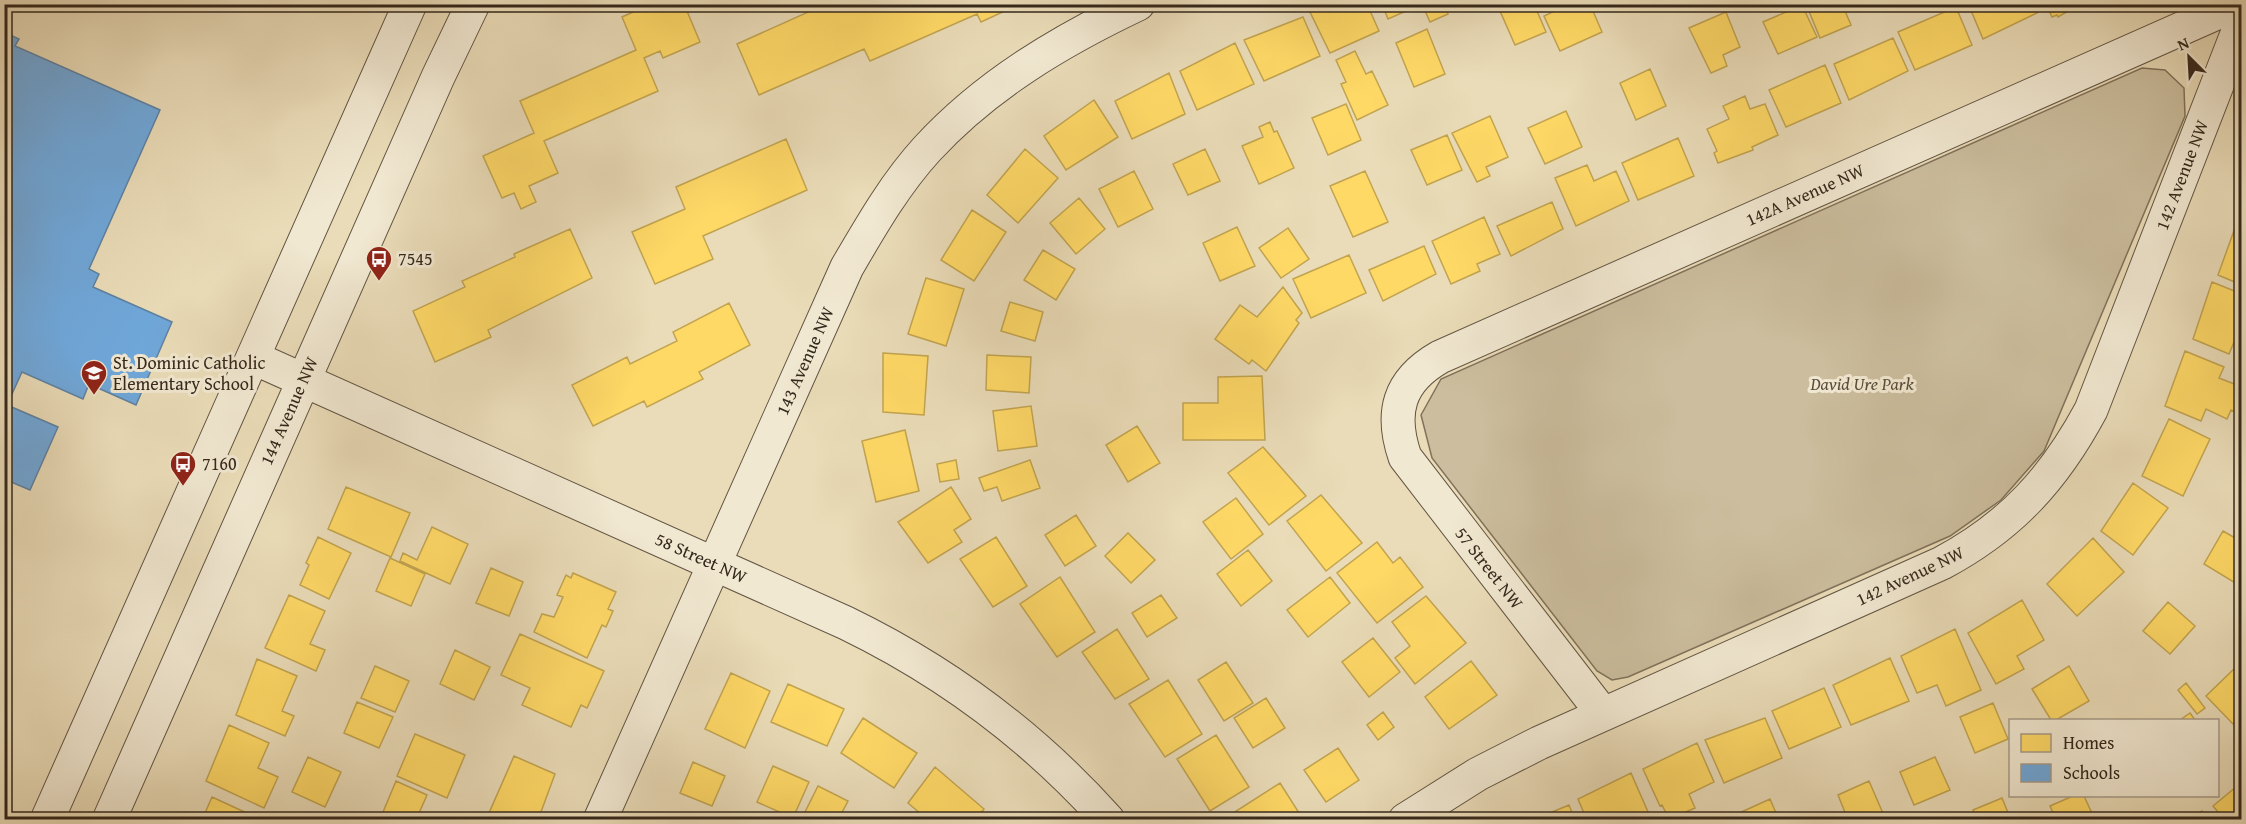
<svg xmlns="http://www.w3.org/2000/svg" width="2246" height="824" viewBox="0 0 2246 824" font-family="'Gentium Book Plus',serif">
  <rect width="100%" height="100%" fill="#eadcb8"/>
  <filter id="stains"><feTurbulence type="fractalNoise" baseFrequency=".00333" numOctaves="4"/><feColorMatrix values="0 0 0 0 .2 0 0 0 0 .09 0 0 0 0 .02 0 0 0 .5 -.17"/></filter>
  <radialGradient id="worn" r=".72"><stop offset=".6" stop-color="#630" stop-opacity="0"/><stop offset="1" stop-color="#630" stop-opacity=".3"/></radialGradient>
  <path fill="#cbbd9d" stroke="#80725c" stroke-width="1.5" d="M2142 68 2165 70 2184 88 2185 116 2044 451 2001 500 1950 536 1628 677 1612 680 1597 671 1432 458 1421 415 1441 379Z"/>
  <path fill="#ffd966" stroke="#c2a450" stroke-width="1.5" d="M651 4H684L700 42 663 58 660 51 644 58 658 91 544 141 558 173 529 186 536 202 521 209 514 193 502 198 483 156 534 133 520 101 636 50 622 17Z
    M826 4H849L851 9 862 4H1020L981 22 977 14 870 61 864 49 759 95 737 44Z
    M1327 4H1367L1379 31 1330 53 1310 12Z
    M1382 4H1422L1388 19Z
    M1422 4H1447L1445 6 1448 14 1430 22Z
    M1514 4H1534L1546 32 1515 45 1500 11Z
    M1569 4H1590L1602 32 1560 51 1544 16Z
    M1806 4H1842L1851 25 1820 38Z
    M1978 4H2033L2037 13 1983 39 1970 8Z
    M2046 4H2076L2077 6 2058 17 2057 15 2052 17Z
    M1802 5 1817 37 1778 54 1763 22Z
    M1956 7 1972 45 1915 70 1898 32Z
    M1726 12 1740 47 1723 55 1727 66 1711 73 1689 28Z
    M1303 17 1320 56 1264 81 1244 40Z
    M1427 29 1445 74 1414 87 1396 43Z
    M1893 38 1908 71 1849 100 1834 64Z
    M1235 43 1254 84 1197 110 1180 71Z
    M1355 51 1366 74 1372 71 1388 105 1357 120 1341 84 1346 82 1336 60Z
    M1825 65 1841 103 1786 127 1769 90Z
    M1650 69 1666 106 1636 120 1620 83Z
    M1169 73 1185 114 1132 139 1115 101Z
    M1745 96 1750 109 1765 104 1778 135 1752 147 1753 150 1718 163 1714 153 1717 151 1707 129 1729 119 1723 106Z
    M1094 100 1118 137 1066 170 1044 136Z
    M1346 104 1361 140 1328 155 1312 118Z
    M1566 111 1582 147 1545 164 1528 128Z
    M1490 116 1508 157 1486 167 1490 176 1477 182 1452 133Z
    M1270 122 1274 132 1277 131 1294 168 1259 184 1242 146 1263 137 1259 127Z
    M1447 135 1462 170 1427 185 1411 150Z
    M1678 138 1694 176 1638 200 1622 163Z
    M786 139 807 190 703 236 713 259 655 284 632 232 685 209 676 187Z
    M1025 149 1058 178 1018 223 987 195Z
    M1205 149 1220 181 1188 195 1173 164Z
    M1587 165 1594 181 1616 171 1629 201 1576 226 1555 178Z
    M1134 171 1153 209 1118 227 1099 189Z
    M1365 171 1388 222 1353 237 1330 186Z
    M1079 198 1105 229 1076 254 1050 223Z
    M1552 202 1563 229 1511 256 1497 226Z
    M972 210 1006 232 974 281 941 260Z
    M2240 214 2242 215V285L2218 275Z
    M1484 217 1500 254 1477 264 1480 271 1451 284 1432 241Z
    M1237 227 1255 266 1220 281 1203 243Z
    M1288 228 1309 259 1281 278 1259 248Z
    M570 229 592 278 488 330 491 337 435 362 413 311 465 287 462 281 515 257 514 254Z
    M1424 246 1436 274 1383 301 1369 270Z
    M1043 250 1075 269 1056 300 1024 280Z
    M1349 255 1366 293 1311 318 1293 279Z
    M926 278 964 289 946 346 908 334Z
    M2212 282 2242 294V323L2229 354 2193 339Z
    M1283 287 1302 313 1296 320 1299 323 1266 371 1252 360 1249 364 1215 339 1240 305 1257 317Z
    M1010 302 1043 312 1035 341 1001 331Z
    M729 303 750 345 699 372 703 379 647 407 644 401 593 426 572 385 627 357 630 364 677 341 673 332Z
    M2185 351 2224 367 2219 378 2242 387 2240 414 2231 410 2227 419 2206 409 2201 421 2165 406Z
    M883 353 928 356 924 415 883 412Z
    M987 355 1031 357 1029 393 986 390Z
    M1262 376 1265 440H1183V403H1218V377Z
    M1031 406 1037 446 998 451 993 411Z
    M2169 419 2210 439 2183 496 2142 476Z
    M1137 426 1160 463 1128 482 1106 445Z
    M905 430 919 491 876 502 862 441Z
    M1263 447 1306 496 1269 525 1228 473Z
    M956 460 959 479 940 482 937 464Z
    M1030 460 1040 488 1002 501 997 487 984 491 979 478Z
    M2133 483 2168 508 2133 555 2101 531Z
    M346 487 410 513 391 557 328 529Z
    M951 487 971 519 954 530 962 542 928 563 898 522Z
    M1321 495 1362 543 1326 571 1287 521Z
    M1236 498 1263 534 1231 559 1203 522Z
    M1076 515 1096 546 1065 566 1045 535Z
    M432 527 468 544 450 584 400 561 403 553 417 560Z
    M2223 531 2242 542V577L2237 584 2204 564Z
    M1128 533 1155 560 1131 583 1105 556Z
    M318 537 351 553 329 599 300 585 309 565 306 563Z
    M996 537 1027 586 993 607 960 559Z
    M2093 538 2124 572 2077 616 2047 584Z
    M1377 542 1393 563 1400 557 1423 587 1377 623 1337 573Z
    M1248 550 1272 581 1241 606 1217 574Z
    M390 558 425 574 411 606 376 591Z
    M491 568 523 582 509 616 476 603Z
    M573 573 616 592 608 609 613 611 606 627 602 625 587 658 534 632 542 614 554 617 563 597 557 595 566 575 571 578Z
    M1060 577 1095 632 1057 657 1020 604Z
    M1330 577 1350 603 1308 637 1287 610Z
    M289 595 325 611 310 644 325 650 316 671 265 648Z
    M1161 595 1177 618 1147 637 1132 613Z
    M1426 596 1466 643 1415 684 1395 658 1410 646 1392 622Z
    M2022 600 2044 640 2017 656 2024 669 1996 684 1968 633Z
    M2168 602 2195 626 2170 654 2143 631Z
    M1117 629 1149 679 1115 699 1082 652Z
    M1955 629 1981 690 1946 706 1937 685 1917 693 1901 656Z
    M520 634 604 671 587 708 581 705 571 727 522 705 530 688 501 675Z
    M1373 638 1400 672 1369 697 1342 662Z
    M455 650 490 667 474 700 440 684Z
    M1890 658 1909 701 1851 725 1833 685Z
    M257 659 297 676 282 711 294 716 285 736 236 715Z
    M1471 661 1497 695 1449 729 1425 697Z
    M1226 662 1253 703 1224 721 1198 680Z
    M375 666 409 681 395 712 361 698Z
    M2069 666 2089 701 2056 720H2051L2032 689Z
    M2235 668 2242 675V716L2233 724 2206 696Z
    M731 673 770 691 745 748 705 729Z
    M1168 680 1202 734 1165 757 1129 704Z
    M2186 683 2205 708 2197 714 2178 690Z
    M788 684 844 709 827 746 771 722Z
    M1824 688 1841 727 1789 749 1772 711Z
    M1266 698 1285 728 1253 748 1234 718Z
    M357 702 393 717 379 748 344 733Z
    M1993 703 2008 739 1975 753 1960 717Z
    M1383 712 1394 727 1378 740 1367 725Z
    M2190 713 2195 720H2180Z
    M863 718 917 753 894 788 841 753Z
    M1765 718 1782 758 1724 783 1705 740Z
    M229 725 269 743 258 768 278 777 264 808 206 781Z
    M415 734 465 755 447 798 397 776Z
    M1216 735 1249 787 1210 811 1177 759Z
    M1697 743 1714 782 1689 794 1695 808 1669 819 1662 805 1660 806 1643 769Z
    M1338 748 1359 780 1326 802 1304 770Z
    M514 756 555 774 538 820H504L489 813Z
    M308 757 341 772 325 807 292 792Z
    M1935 757 1950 790 1914 805 1900 772Z
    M693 762 725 776 712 806 680 793Z
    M773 766 809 782 793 818 757 802Z
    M935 767 984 809 975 820H928L908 803Z
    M1631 773 1648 812 1631 820H1587L1578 799Z
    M396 781 427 795 416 820H401L383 812Z
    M1869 781 1885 818 1848 820 1838 795Z
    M2242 782V820H2225L2213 806Z
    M1280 783 1301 816 1295 820H1233L1230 815Z
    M818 786 848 801 838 820H801Z
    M2073 796H2084L2095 820H2056L2050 806Z
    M212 797 251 815 249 820H202Z
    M2002 798 2011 820H1977L1973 810Z
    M1770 799 1779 820H1739L1737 814Z
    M1569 805 1575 820H1541L1540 817Z
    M2202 811 2208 820H2187Z"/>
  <path fill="#6fa8dc" stroke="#5e82a2" stroke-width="1.5" d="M4 32 19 39 15 46 160 110 89 269 99 274 93 287 172 322 136 405 89 384 83 399 22 372 7 405 58 427 30 490 4 479Z"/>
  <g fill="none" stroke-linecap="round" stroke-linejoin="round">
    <g stroke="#625543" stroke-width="35">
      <path id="minor" d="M1603 714 1405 457C1390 413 1398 381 1440 357L2237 4
        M600 820 847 267C871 226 895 184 927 149 986 85 1060 41 1138 4
        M1405 820 1478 774 1539 743 1942 563C2011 526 2054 479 2091 410L2242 21"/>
    </g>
    <g stroke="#625543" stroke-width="35">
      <path id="tertiary" d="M254 358 846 623C947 672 1033 736 1108 820
        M47 820 410 4
        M109 820 438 77 473 4"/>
    </g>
    <use href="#minor" stroke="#f1e8d1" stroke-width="33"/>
    <use href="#tertiary" stroke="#f1e8d1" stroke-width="33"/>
  </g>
  <defs>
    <g id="bus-pin" transform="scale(1.35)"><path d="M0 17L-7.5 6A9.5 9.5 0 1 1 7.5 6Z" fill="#8f2418" stroke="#f1e8d1"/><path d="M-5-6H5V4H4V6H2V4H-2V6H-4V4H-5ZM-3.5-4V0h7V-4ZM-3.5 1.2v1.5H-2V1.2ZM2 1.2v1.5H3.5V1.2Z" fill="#fff"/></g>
    <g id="school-pin" transform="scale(1.35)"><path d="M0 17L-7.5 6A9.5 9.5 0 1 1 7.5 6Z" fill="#8f2418" stroke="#f1e8d1"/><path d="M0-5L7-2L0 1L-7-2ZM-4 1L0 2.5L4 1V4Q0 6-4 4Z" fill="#fff"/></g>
  </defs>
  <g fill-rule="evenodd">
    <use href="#bus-pin" x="379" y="259"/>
    <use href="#school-pin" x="94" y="373"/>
    <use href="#bus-pin" x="183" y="464"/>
  </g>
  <g text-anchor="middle" stroke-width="6" stroke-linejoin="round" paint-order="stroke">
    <g font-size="18" fill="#35281c" stroke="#f1e8d1">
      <text transform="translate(2182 175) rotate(-69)" y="6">142 Avenue NW</text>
      <text transform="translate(1805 195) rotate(-24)" y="6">142A Avenue NW</text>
      <text transform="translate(805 361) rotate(-66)" y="6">143 Avenue NW</text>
      <text transform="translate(289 411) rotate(-66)" y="6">144 Avenue NW</text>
      <text transform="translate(701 558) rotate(24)" y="6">58 Street NW</text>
      <text transform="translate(1489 568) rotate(52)" y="6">57 Street NW</text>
      <text transform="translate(1910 576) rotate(-25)" y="6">142 Avenue NW</text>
    </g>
    <g font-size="18" fill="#35281c" stroke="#f1e8d1" text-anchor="start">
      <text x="398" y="265">7545</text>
      <text x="113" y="369">St. Dominic Catholic<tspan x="113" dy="21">Elementary School</tspan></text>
      <text x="202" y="470">7160</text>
    </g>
    <g font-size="18" font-style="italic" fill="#5a4d3c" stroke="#f1e8d1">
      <text x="1862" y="390">David Ure Park</text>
    </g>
  </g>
  <rect width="2246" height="824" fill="none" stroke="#eadcb8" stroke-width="24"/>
  <rect x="6" y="6" width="2234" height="812" fill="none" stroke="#35281c" stroke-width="3"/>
  <rect x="12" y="12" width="2222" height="800" fill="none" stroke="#35281c" stroke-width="1.5"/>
  <rect x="2009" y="719" width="210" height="78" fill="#f1e8d1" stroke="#a69b89" stroke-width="1.5"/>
  <rect x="2021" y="734" width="30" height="18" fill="#ffd966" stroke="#a69b89" stroke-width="1.5"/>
  <text x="2063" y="749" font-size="18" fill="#35281c">Homes</text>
  <rect x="2021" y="764" width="30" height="18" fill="#6fa8dc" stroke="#a69b89" stroke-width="1.5"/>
  <text x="2063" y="779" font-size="18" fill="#35281c">Schools</text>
  <g transform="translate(2189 57) rotate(336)" stroke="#f1e8d1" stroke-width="4.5" paint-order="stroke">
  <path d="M0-4.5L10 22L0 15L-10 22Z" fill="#35281c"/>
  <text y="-9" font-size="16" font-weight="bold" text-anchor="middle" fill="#35281c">N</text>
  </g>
  <rect width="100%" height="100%" filter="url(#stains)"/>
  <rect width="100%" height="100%" fill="url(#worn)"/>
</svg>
